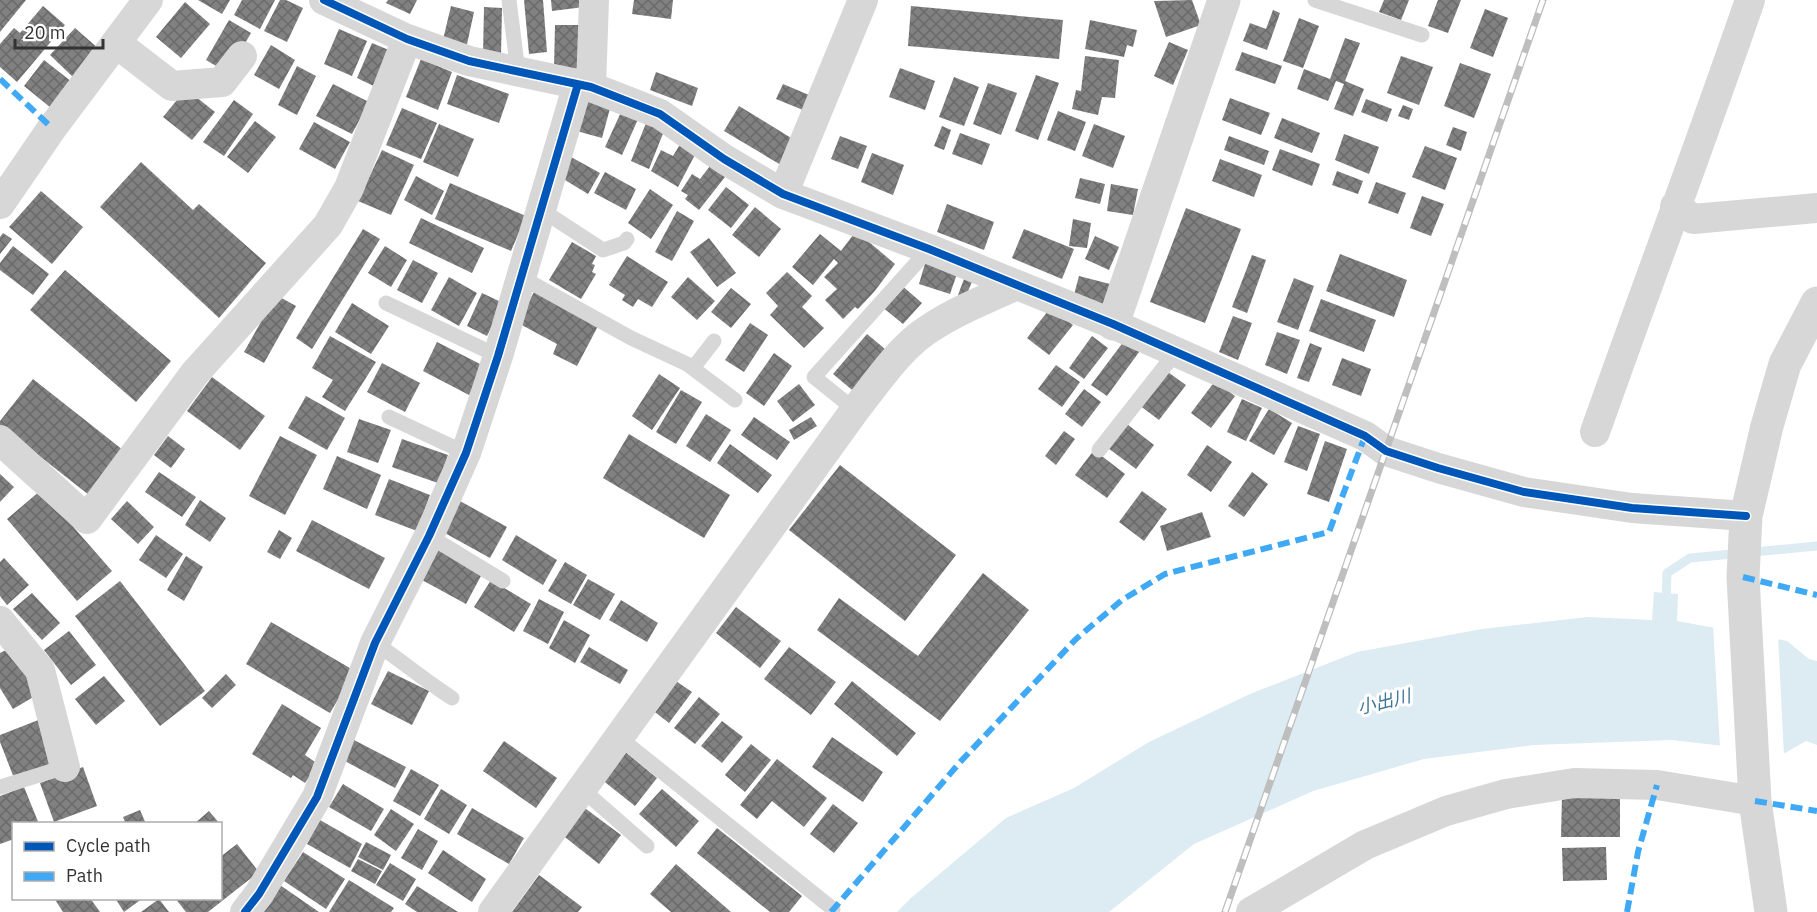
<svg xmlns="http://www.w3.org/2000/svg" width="1817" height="912" viewBox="0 0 1817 912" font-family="'IBM Plex Sans','Noto Sans JP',sans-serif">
  <defs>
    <pattern id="building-cross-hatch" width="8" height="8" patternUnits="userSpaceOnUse" patternTransform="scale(1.5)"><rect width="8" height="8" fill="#818181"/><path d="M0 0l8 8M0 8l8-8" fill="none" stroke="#6a6a6a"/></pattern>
  </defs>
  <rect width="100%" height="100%" fill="#fff"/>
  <path fill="#ddebf3" d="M1654 592 1678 594 1677 621 1787 641 1809 659 1817 661V745L1806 741 1785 753 1672 740 1533 745 1424 759 1313 791 1194 844 1109 912H897L911 898 1006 818 1074 788 1149 742 1250 694 1357 652 1482 629 1588 617 1652 620Z"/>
  <path fill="#fff" d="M1713 625 1778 636 1784 756 1720 748Z"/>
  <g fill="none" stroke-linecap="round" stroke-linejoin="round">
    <path stroke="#ddebf3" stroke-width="9" d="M1666 603 1667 573 1690 558 1817 546"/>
  </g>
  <path fill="url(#building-cross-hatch)" d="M0 0H26L0 32Z
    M198 0H230L222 14Z
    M242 0H275L260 29 234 15Z
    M280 0H286L303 8 287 42 264 31Z
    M388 0H417L410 14 386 3Z
    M524 0H543L547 52 529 54Z
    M551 0H584V7L552 11Z
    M634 0H673L671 19 632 14Z
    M1192 0 1201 25 1166 37 1154 1Z
    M1384 0H1409L1401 20 1379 12Z
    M1438 0H1461L1448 33 1428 26Z
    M185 2 210 24 181 58 156 37Z
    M43 6 65 25 17 82 0 67V44L14 28 20 33Z
    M451 6 474 12 466 49 442 44Z
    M911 6 1063 20 1059 59 908 46Z
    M484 7 502 8 501 56H483Z
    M1485 9 1508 18 1493 57 1470 48Z
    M1273 10 1280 13 1267 50 1243 41 1250 23 1266 29Z
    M1299 18 1319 26 1303 68 1283 61Z
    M229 20 251 33 228 73 206 60Z
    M1090 20 1137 30 1133 47 1127 45 1124 57 1085 49Z
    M555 25H582L581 69 554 68Z
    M75 28 99 49 73 77 50 55Z
    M339 29 367 41 352 76 324 64Z
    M1345 38 1360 43 1345 81 1364 89 1353 116 1334 109 1344 84 1336 81 1328 101 1297 89 1304 69 1330 79Z
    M1169 42 1188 50 1173 85 1154 76Z
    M372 43 396 53 380 89 357 78Z
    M271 45 295 60 279 89 254 75Z
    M1242 52 1282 66 1275 84 1235 70Z
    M1085 56 1119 60 1115 98 1102 97 1098 115 1072 109 1076 90 1081 91Z
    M1401 56 1433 67 1419 105 1387 93Z
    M421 59 452 72 438 110 406 97Z
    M44 60 72 82 51 108 24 86Z
    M1460 63 1491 74 1474 118 1444 106Z
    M297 66 316 76 297 115 278 105Z
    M900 68 935 81 925 110 889 97Z
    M656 72 698 88 692 106 650 90Z
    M457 75 509 94 499 123 447 104Z
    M1036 75 1059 83 1038 140 1015 131Z
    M954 77 979 87 964 126 939 117Z
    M988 83 1017 93 1001 135 973 124Z
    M333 84 369 102 352 134 316 116Z
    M783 84 809 95 803 110 776 99Z
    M186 89 215 112 192 140 163 117Z
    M583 93 612 101 602 138 573 130Z
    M1230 98 1270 113 1261 135 1222 120Z
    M1366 99 1392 109 1387 122 1361 112Z
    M234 100 253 114 224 156 203 142Z
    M1403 105 1413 109 1409 120 1398 116Z
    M739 106 796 141 781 165 724 131Z
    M402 108 437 123 421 159 386 145Z
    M622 110 639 117 622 155 605 147Z
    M1058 111 1086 122 1075 151 1047 140Z
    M1282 118 1320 133 1312 153 1274 138Z
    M255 121 276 137 248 173 227 157Z
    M314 122 350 142 335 169 299 149Z
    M646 123 664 131 649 169 631 161Z
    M439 124 474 139 458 177 423 162Z
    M1094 124 1125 136 1113 168 1082 156Z
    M942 126 951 130 944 150 934 146Z
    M1453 127 1467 132 1461 151 1446 145Z
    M960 133 990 144 982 165 952 154Z
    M1344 134 1379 147 1369 174 1335 160Z
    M840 136 867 146 858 169 831 159Z
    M1229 136 1269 151 1264 165 1224 150Z
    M682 141 698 149 678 187 651 171 661 150 673 156Z
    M1425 146 1457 158 1445 190 1412 177Z
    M1280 149 1320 164 1312 186 1272 170Z
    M382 150 414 165 391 215 358 201Z
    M872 153 904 165 893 195 861 182Z
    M571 157 600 173 588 194 560 177Z
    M1220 159 1262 175 1254 197 1212 181Z
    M141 162 193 210 199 204 266 263 219 318 100 207Z
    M710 166 725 177 699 210 685 199 688 195 681 191 692 174 700 179Z
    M1337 171 1363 181 1358 194 1332 185Z
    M605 172 636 189 626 210 594 193Z
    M416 176 444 191 432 215 404 200Z
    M1080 178 1105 184 1100 204 1075 198Z
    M1376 182 1406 193 1398 214 1368 203Z
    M450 183 526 216 511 251 435 219Z
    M1111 184 1138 189 1133 215 1107 211Z
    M726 187 749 205 731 228 708 210Z
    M650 189 673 205 651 239 628 223Z
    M41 191 83 227 52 264 9 227Z
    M1422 196 1444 204 1431 236 1410 228Z
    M947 204 994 222 984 250 937 232Z
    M755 207 781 229 759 257 732 235Z
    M1186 208 1241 229 1205 323 1150 302Z
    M677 211 694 221 672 261 655 252Z
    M421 218 484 248 472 273 409 243Z
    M1073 219 1091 223 1087 248 1069 246Z
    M363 229 380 239 312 349 296 338Z
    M1024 229 1074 249 1062 279 1012 258Z
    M856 231 895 264 874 292 858 309 855 307 843 319 825 300 837 289 824 277 838 263 834 259 813 285 792 267 820 234 841 251Z
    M3 233 12 239 0 254V237Z
    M1095 236 1119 247 1109 270 1085 259Z
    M709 238 736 273 717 287 690 252Z
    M572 242 596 256 592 264 595 265 592 272 596 274 581 299 549 280Z
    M13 246 49 274 33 295 0 270V263Z
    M385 246 407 260 391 287 368 273Z
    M1340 254 1407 280 1394 317 1326 291Z
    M1252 255 1266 260 1247 313 1232 307Z
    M627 256 668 282 652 307 638 299 633 307 622 300 625 295 609 285Z
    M413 260 438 273 422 303 397 290Z
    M926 260 958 271 950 294 919 284Z
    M65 270 171 361 136 402 30 310Z
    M787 272 812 296 802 307 824 328 804 348 770 315 778 306 766 293Z
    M1079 276 1110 284 1103 310 1072 302Z
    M449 277 477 293 459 326 431 310Z
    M688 277 715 301 697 320 671 297Z
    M1294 278 1314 286 1298 330 1277 322Z
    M964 279 972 282 965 298 958 295Z
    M900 284 922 303 903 324 881 306Z
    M731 288 751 304 731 328 711 312Z
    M534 292 598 326 577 366 553 354 557 344 518 323Z
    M482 293 503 303 487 336 467 326Z
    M276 295 296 306 264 363 244 352Z
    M1321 299 1376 320 1364 352 1309 331Z
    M352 303 389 326 371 354 335 332Z
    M1051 307 1073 325 1049 355 1027 338Z
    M1233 316 1252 323 1238 360 1219 352Z
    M750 323 768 335 744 372 725 360Z
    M1277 332 1300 340 1287 374 1265 365Z
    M867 334 891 354 857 394 833 374Z
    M330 336 376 362 345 411 322 397 333 380 312 368Z
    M1092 336 1108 348 1084 379 1069 368Z
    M1127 337 1142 348 1107 396 1091 385Z
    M437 342 484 366 469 395 423 371Z
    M1310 343 1322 348 1309 382 1297 378Z
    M774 353 792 366 764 406 746 393Z
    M1342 358 1371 369 1361 396 1332 385Z
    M382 363 420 383 405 412 367 392Z
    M1056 365 1080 382 1062 407 1038 389Z
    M1165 370 1186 385 1159 420 1139 405Z
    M659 374 680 388 652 430 632 416Z
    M212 377 265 416 240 450 187 411Z
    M33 379 123 450 89 495 0 425V421Z
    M1215 381 1235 396 1211 428 1191 413Z
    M799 384 815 405 793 422 777 401Z
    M1084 389 1101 402 1082 427 1065 414Z
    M681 390 702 402 676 444 656 432Z
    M306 396 345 418 327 450 288 428Z
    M1242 399 1262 408 1246 441 1227 432Z
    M1269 409 1292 423 1274 455 1249 441Z
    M706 414 731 430 710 462 686 446Z
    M754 417 790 442 777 460 741 435Z
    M811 417 817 426 794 440 789 430Z
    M359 419 391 430 378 463 347 452Z
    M1127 424 1154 445 1136 469 1108 448Z
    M1298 426 1320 434 1307 471 1284 462Z
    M1064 431 1075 439 1056 465 1045 456Z
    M629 434 730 495 704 538 603 478Z
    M168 436 185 449 171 468 154 455Z
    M280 436 317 455 285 515 249 496Z
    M402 439 448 455 438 483 392 467Z
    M1325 441 1347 449 1329 502 1307 494Z
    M730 444 772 475 758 493 717 463Z
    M1207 445 1232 462 1211 492 1187 475Z
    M1094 450 1125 474 1107 498 1075 475Z
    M337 456 381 475 367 509 323 489Z
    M840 465 956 555 905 621 789 530Z
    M159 472 196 497 182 517 145 492Z
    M1252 472 1268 484 1244 517 1228 506Z
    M0 474 14 487 0 502Z
    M389 479 430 495 417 531 375 515Z
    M41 490 112 571 77 601 7 519Z
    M1142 491 1167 509 1144 541 1119 522Z
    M200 500 226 518 210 542 185 525Z
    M127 501 154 527 138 544 111 519Z
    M460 501 507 527 490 558 443 532Z
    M1202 512 1211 537 1167 551 1160 526Z
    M312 520 385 558 369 589 296 551Z
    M279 530 292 538 280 559 267 552Z
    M156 535 183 554 166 578 139 560Z
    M516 535 557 560 543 585 502 560Z
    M438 550 482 574 466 604 422 580Z
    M186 556 203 567 184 601 167 590Z
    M4 558 29 585 7 605 0 596V562Z
    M565 562 587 575 571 604 548 591Z
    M983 573 1029 610 940 721 817 630 839 598 918 656Z
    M588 579 615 594 600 620 573 605Z
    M491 580 531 604 514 632 474 607Z
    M120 581 205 691 160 726 75 616Z
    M32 593 60 623 42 640 13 609Z
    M539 599 564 612 548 644 523 631Z
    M621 600 658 623 647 642 609 620Z
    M736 607 781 641 760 668 716 633Z
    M564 620 590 635 575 663 549 648Z
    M271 622 355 671 330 713 246 664Z
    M69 631 96 665 71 685 44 650Z
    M589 647 628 670 620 684 580 662Z
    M789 647 836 682 811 715 764 679Z
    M10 648 37 695 13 709 0 688V653Z
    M388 671 429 691 412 725 371 704Z
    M226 674 236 685 212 708 202 698Z
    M104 676 125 701 96 725 75 699Z
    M673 679 692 692 669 723 651 709Z
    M852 681 916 733 897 756 834 704Z
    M699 697 720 714 695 744 674 728Z
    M282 704 321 728 305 755 318 764 305 783 293 775 291 778 252 754Z
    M41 719 57 761 14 778 0 742V735Z
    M722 721 743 737 722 763 701 746Z
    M832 737 883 772 863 802 812 767Z
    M354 740 406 767 395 788 343 760Z
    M504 741 557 778 536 808 483 771Z
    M751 744 771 760 745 792 725 775Z
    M623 750 657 778 635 806 601 779Z
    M777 759 827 798 804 827 772 801 757 819 740 805Z
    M83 767 97 806 54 822 40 783Z
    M411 769 439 785 420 816 393 801Z
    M343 784 384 809 371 831 329 807Z
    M24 787 39 824H14V839L0 844V796Z
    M441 789 467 805 449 834 424 819Z
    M662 789 699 821 676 847 639 814Z
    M1562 795 1620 796V837H1561Z
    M833 804 858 823 834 853 810 834Z
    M582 806 621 835 599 864 561 834Z
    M472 808 524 838 509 864 457 834Z
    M391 809 414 824 396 851 374 835Z
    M140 810 146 824H126L123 817Z
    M209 811 220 824H194Z
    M320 820 362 844 350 868 307 844Z
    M717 828 802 896 789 912H770L697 853Z
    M418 829 438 841 422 870 401 858Z
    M366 842 391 855 383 870 358 857Z
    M237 844 259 872 208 912H186L175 898H220V857Z
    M1606 847 1607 880 1563 881 1562 848Z
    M443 850 486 879 472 902 428 873Z
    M303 852 345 879 326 909 284 881Z
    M358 859 382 871 375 884 351 871Z
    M390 863 416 879 403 901 376 885Z
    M676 864 731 912H671L650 894Z
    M539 875 582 907 578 912H512Z
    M349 880 394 908 391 912H329Z
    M277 883 319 912H257Z
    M417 886 458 912H417L405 904Z
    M54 898H90L100 912H63Z
    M115 898H143L124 912Z
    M159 899 169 912H141Z"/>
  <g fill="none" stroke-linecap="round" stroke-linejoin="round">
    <path stroke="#d7d7d7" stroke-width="15" d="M509 0 518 72
      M1315 0 1422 35
      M540 209 603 250 624 243 627 239
      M521 277 631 338 687 364 735 400
      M386 303 498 356
      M693 368 714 341
      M855 410 814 377 929 249
      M389 417 466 453
      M1099 450 1176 352
      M429 536 503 581
      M375 643C402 661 425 681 452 698
      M620 738 833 909
      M0 787 65 767
      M583 790 647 846"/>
    <path stroke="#d7d7d7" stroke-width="30" d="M324 0 407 39 469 61 591 87 660 114 724 159 783 194 929 249 1017 285 1113 324 1365 436 1386 451 1438 468 1524 492 1632 508 1746 516
      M116 43 172 86 222 82 242 56
      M591 87 594 0
      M783 194 863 0
      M0 204 52 128 148 0
      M1675 206 1693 219 1817 208
      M1595 432C1646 288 1700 145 1750 0
      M0 440 87 519 195 373 328 225 349 188 407 39
      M0 621 40 670 65 767
      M245 912 259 894 317 797 375 643 429 536 466 453 498 356 578 84
      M493 912 855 410C875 385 894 356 919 336 948 314 984 300 1017 285
      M1251 912 1365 845 1446 811 1506 794 1574 783 1657 785 1755 801"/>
    <path stroke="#d7d7d7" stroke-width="33" d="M1113 324 1224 0
      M1771 912 1755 801 1743 577 1746 516 1767 426 1785 364 1817 303"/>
    <g stroke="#bebebe" stroke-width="7">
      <path id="rail" d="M1225 912 1543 0"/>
    </g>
    <use href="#rail" stroke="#fff" stroke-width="4.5" stroke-dasharray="14" stroke-linecap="butt"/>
    <path stroke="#3fa9f5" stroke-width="6" stroke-dasharray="12 6" stroke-linecap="butt" d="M0 79 52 128
      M1743 577 1817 595
      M1755 801 1817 811
      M831 912 962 760 1076 639 1122 600 1165 574 1329 532 1365 436
      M1627 912 1638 852 1657 785"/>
    <g stroke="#fff" stroke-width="11">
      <path id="cycleway" d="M324 0 407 39 469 61 591 87 660 114 724 159 783 194 929 249 1017 285 1113 324 1365 436 1386 451 1438 468 1524 492 1632 508 1746 516
        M245 912 259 894 317 797 375 643 429 536 466 453 498 356 578 84"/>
    </g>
    <use href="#cycleway" stroke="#0057b8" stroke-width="8"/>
  </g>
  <g text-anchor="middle" stroke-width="6" stroke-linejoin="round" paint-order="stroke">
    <g font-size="18" font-style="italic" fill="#3f7597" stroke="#fff">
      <text transform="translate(1384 702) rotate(-14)" y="6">小出川</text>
    </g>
  </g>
  <rect x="12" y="822" width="210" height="78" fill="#ffffff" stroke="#adadad" stroke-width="1.5"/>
  <rect x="24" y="842" width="30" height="9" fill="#0057b8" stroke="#adadad" stroke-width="1.5"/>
  <text x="66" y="852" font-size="18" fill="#333333">Cycle path</text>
  <rect x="24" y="872" width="30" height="9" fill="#3fa9f5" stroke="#adadad" stroke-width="1.5"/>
  <text x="66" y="882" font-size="18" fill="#333333">Path</text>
  <path d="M15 39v9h88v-9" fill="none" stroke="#333333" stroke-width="3"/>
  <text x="24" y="39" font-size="18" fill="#333333" stroke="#ffffff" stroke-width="4.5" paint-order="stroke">20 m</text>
</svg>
